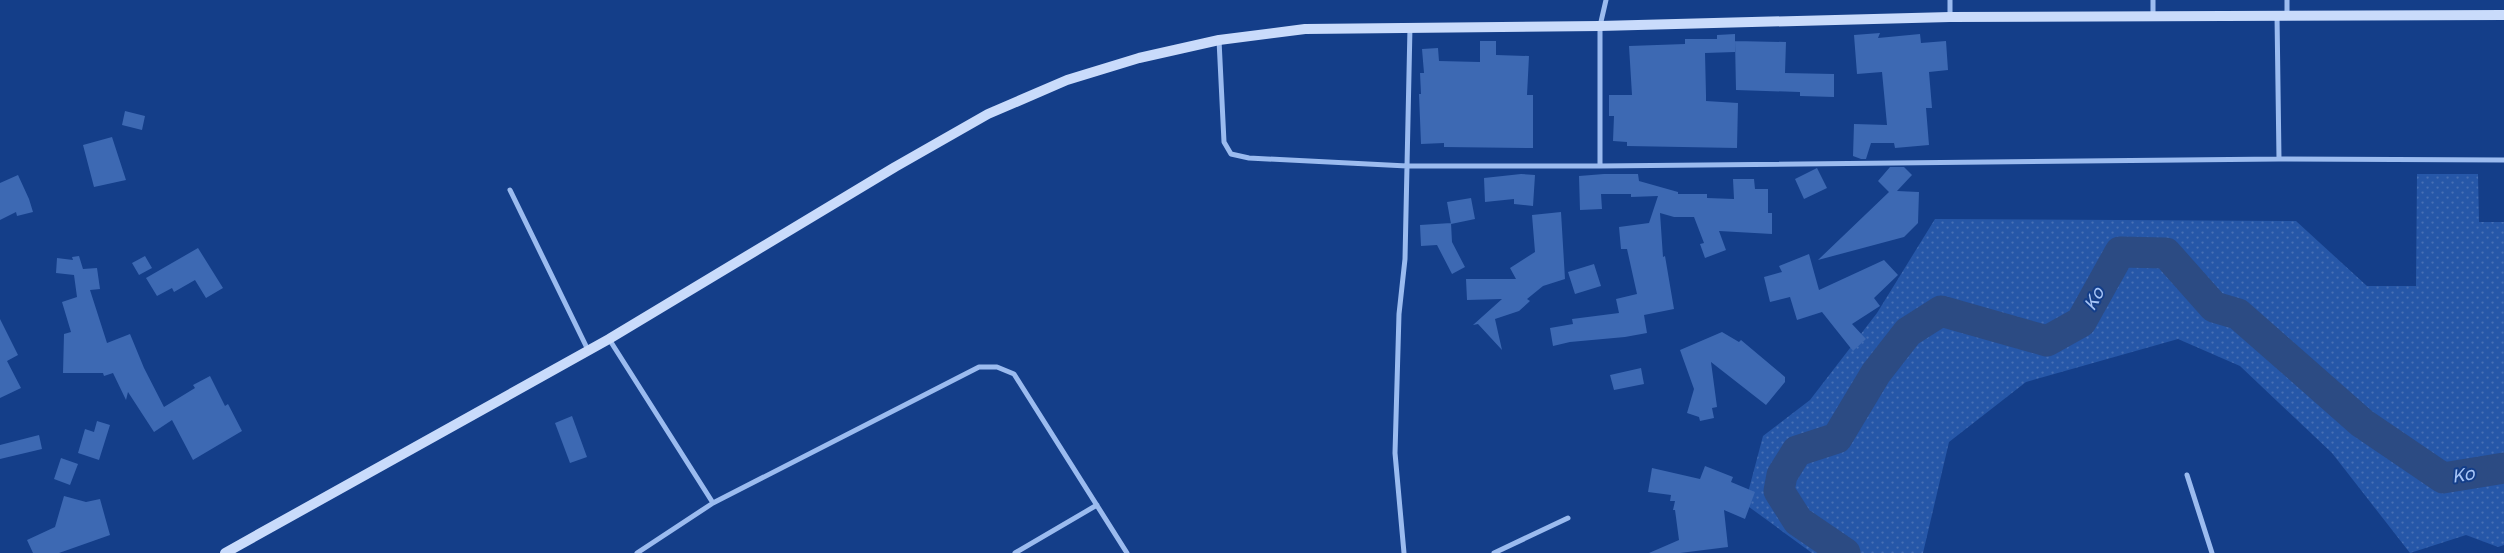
<svg xmlns="http://www.w3.org/2000/svg" width="2504" height="553" viewBox="0 0 2504 553" font-family="'Golos Text',sans-serif">
  <defs>
    <pattern id="grass-dots" width="8" height="8" patternUnits="userSpaceOnUse" patternTransform="scale(1.25)"><rect width="8" height="8" fill="#2657a8"/><path d="M2 2h.1M6 6h.1" fill="none" stroke="#4770b5" stroke-width="1.8" stroke-linecap="round"/></pattern>
  </defs>
  <rect width="100%" height="100%" fill="#143e89"/>
  <path fill="url(#grass-dots)" d="M2417 174H2478L2479 222H2504V545L2498 547 2466 535 2410 553 2332 453 2240 366 2178 339 2026 382 1949 442 1923 553H1812L1745 504 1763 436 1810 400 1877 313 1935 219 2296 221 2367 286H2416Z"/>
  <g fill="none" stroke-linecap="round" stroke-linejoin="round">
    <path stroke="#2c4b83" stroke-width="31" d="M1845 553 1798 521 1779 491 1782 475 1797 451 1837 438 1876 373 1908 332 1941 311 2047 341 2081 322 2120 252 2166 253 2214 307 2238 314 2362 423 2443 478 2504 468"/>
  </g>
  <path fill="#3d69b3" d="M1880 33 1878 38 1920 34 1921 43 1946 41 1948 70 1929 72 1932 108H1926L1929 145 1895 148 1894 143H1871L1866 159H1861L1853 156 1854 124 1887 125 1882 72 1857 74 1854 35Z
    M1735 34V52L1705 53 1706 95V101L1738 103 1737 148 1627 146V142L1613 141 1614 116H1609V95H1632L1629 46 1685 44V39H1717V35Z
    M1480 41H1496V55L1529 56 1527 95H1533V148L1444 147V143L1421 144 1419 94H1421L1420 73H1424L1422 49 1438 48 1439 61 1480 62Z
    M1735 41 1786 42 1785 73 1834 74V97L1800 96V92L1736 90Z
    M125 111 145 116 142 130 122 125Z
    M112 137 126 180 94 187 83 145Z
    M1890 167H1904L1912 175 1897 191 1919 192 1918 223 1904 237 1818 260 1889 192 1878 181Z
    M1817 168 1827 188 1804 199 1795 179Z
    M1521 174 1535 175 1533 206 1514 204V199L1485 202 1484 178Z
    M1604 174H1638L1639 181 1678 192V194H1707V198L1734 199 1733 179H1754L1755 189H1768V213H1772V234L1719 231 1726 250 1705 258 1700 244 1704 243 1694 217H1674L1660 213 1663 257 1665 256 1674 309 1644 315 1647 333 1625 337 1570 342 1553 346 1550 328 1573 324 1572 319 1619 313 1616 299 1637 294 1627 249H1621L1619 227 1649 223 1658 196 1631 197V194H1601L1602 209 1580 210 1579 176Z
    M18 175 29 199 33 212 17 216 16 212 0 220V183Z
    M1471 198 1475 219 1451 224 1447 202Z
    M1561 212 1565 279 1543 286 1527 299 1530 301 1519 311 1495 319 1502 350 1478 324 1473 325 1502 299 1467 300 1466 279H1516L1510 268 1535 252 1532 215Z
    M1451 223 1452 242 1465 267 1452 274 1437 245 1421 246 1420 225Z
    M198 248 223 288 206 298 195 280 174 292 172 288 157 296 146 278Z
    M1809 254 1819 290 1884 260 1898 275 1874 298 1880 306 1852 324 1866 339 1853 351 1822 312 1797 320 1790 297 1770 302 1764 277 1782 272 1779 266Z
    M79 256 83 269 97 268 100 289 90 290 107 343 130 334 144 368 164 407 195 388 193 385 210 376 225 406 228 404 242 431 193 460 172 420 154 432 128 392 126 400 113 373 104 376 103 373H63L64 334 71 332 62 302 77 297 74 275 56 273 57 258 73 260 72 257Z
    M145 256 152 268 139 275 132 263Z
    M1594 264 1601 286 1575 294 1568 272Z
    M0 319 18 355 7 361 21 388 0 398Z
    M1722 332 1739 342 1741 340 1785 377V382L1766 405 1711 362 1717 407 1712 408 1714 418 1700 421 1699 417 1687 413 1694 389 1680 350Z
    M1641 368 1644 384 1614 390 1610 375Z
    M572 416 587 457 570 463 555 423Z
    M97 421 110 425 99 460 78 453 85 429 94 432Z
    M39 435 42 449 0 459V445Z
    M61 458 78 464 70 485 54 479Z
    M1705 466 1733 477 1731 482 1755 492 1745 519 1724 510 1728 547 1680 553H1649L1679 540 1675 510H1673L1675 501H1670L1671 495 1648 492 1652 468 1700 479Z
    M64 496 86 502 100 499 110 535 59 553H33L27 540 55 527Z"/>
  <g fill="none" stroke-linecap="round" stroke-linejoin="round">
    <path stroke="#9bbbef" stroke-width="5" d="M2153 0V16
      M2287 0V15
      M2277 15 2279 159
      M1950 17V0
      M1219 40 1224 142 1231 154 1249 158 1407 166H1600L2279 159 2504 160
      M1600 166V26L1606 0
      M510 190 588 350
      M609 339 713 503
      M2187 475 2212 553
      M637 553 713 503 979 367H997L1014 374 1127 553
      M1015 553 1097 505
      M1404 553 1395 453 1399 314 1405 259 1410 27
      M1494 553 1568 518"/>
    <path stroke="#c9dbfb" stroke-width="10" d="M225 553 609 339 895 167 988 114 1067 80 1139 58 1219 40 1305 29 1600 26 1950 17 2504 15"/>
  </g>
  <g text-anchor="middle" stroke-width="4" stroke-linejoin="round" paint-order="stroke">
    <g font-size="18" font-style="italic" fill="#a7c5f7" stroke="#143e89">
      <text transform="translate(2094 299) rotate(-61)" y="6">Ko</text>
      <text transform="translate(2463 475) rotate(-9)" y="6">Ko</text>
    </g>
  </g>
</svg>
